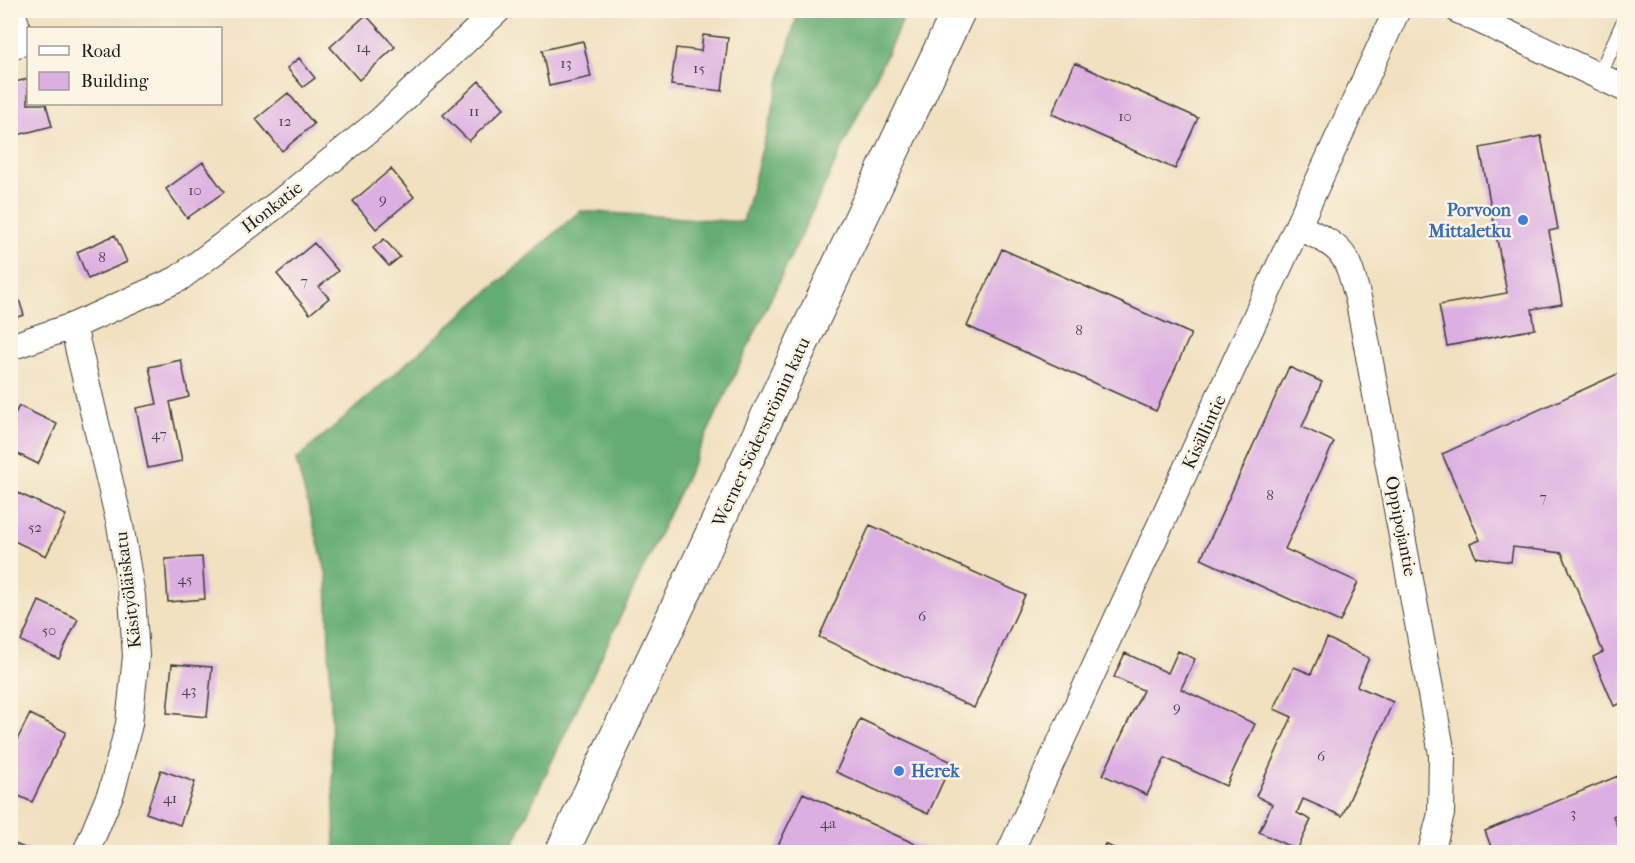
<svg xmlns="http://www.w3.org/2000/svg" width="1635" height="863" viewBox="0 0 1635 863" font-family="'IM FELL French Canon',serif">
  <rect width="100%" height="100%" fill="#fcf5e5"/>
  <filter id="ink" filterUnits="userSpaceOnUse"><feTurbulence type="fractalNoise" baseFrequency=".0167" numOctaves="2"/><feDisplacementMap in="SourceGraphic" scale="12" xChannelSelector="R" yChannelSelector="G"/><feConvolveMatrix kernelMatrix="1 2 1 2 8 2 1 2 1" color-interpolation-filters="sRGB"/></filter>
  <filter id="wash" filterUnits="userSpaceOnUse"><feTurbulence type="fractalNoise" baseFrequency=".008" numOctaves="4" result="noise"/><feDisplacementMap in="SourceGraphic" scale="24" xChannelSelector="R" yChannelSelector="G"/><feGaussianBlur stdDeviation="1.35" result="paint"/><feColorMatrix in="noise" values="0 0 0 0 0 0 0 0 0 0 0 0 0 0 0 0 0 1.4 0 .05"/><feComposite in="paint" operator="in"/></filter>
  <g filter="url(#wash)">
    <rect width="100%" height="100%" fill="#f1e1c1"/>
    <path fill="#65ac72" stroke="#406447" stroke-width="1.5" d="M798 11H907L509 852H332L335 845 327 576 296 460 580 211 743 222Z"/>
    <g id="blocks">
      <path fill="#dcafe2" d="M366 15 395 47 359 80 330 47Z
        M703 35 728 38 722 91 671 85 676 48 701 51Z
        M583 41 591 77 549 86 542 50Z
        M299 58 315 78 303 87 287 68Z
        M1075 63 1198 118 1175 169 1052 114Z
        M28 79V104H46L52 126 10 137V83Z
        M479 81 504 108 469 141 443 115Z
        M288 93 314 124 282 151 256 119Z
        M1541 136 1558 229 1549 231 1562 304 1532 309 1535 329 1447 346 1439 305 1507 293 1480 148Z
        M203 162 224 192 187 218 166 189Z
        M391 169 414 197 376 229 353 201Z
        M115 235 127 262 88 279 77 252Z
        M384 239 400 257 389 266 373 248Z
        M314 243 338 271 319 287 329 298 310 314 277 274Z
        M1002 249 1191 334 1156 411 967 326Z
        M10 272 24 315 10 319Z
        M181 360 189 397 170 402 182 461 148 468 136 408 157 404 149 367Z
        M1289 367 1322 382 1302 427 1334 442 1285 549 1358 582 1340 622 1201 559Z
        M1624 371V702L1614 706 1593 657 1603 652 1562 553 1513 547 1511 562 1476 557 1470 544 1480 540 1442 454Z
        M19 406 57 424 38 464 10 450V424Z
        M18 493 66 515 46 556 10 539V508Z
        M870 525 1025 595 974 708 819 637Z
        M202 557 205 599 168 602 165 559Z
        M39 601 78 619 59 659 21 641Z
        M1327 638 1369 658 1357 686 1393 702 1342 816 1303 799 1297 813 1311 820 1297 850 1259 832 1272 804 1256 796 1292 717 1274 709 1294 667 1311 674Z
        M1178 651 1195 659 1181 689 1255 724 1226 786 1165 758 1147 795 1103 775 1143 690 1114 677 1125 653 1168 673Z
        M172 664 212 667 207 717 167 713Z
        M30 714 66 732 32 802 10 792V754Z
        M860 719 952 762 928 814 836 772Z
        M161 770 195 782 180 825 146 813Z
        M1618 776 1624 792V811L1613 816 1624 843V852H1493L1485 831Z
        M803 793 933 852H775Z
        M10 842 34 852H10Z
        M1105 844 1122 852H1101Z"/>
    </g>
  </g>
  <g filter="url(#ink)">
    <use href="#blocks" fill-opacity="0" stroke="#3c3a35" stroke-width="1.5"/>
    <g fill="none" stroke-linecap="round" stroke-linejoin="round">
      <g stroke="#3c3a35" stroke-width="16">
        <path id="service" d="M1599 76 1624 21"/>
      </g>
      <g stroke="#3c3a35" stroke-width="28">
        <path id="minor" d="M1458 10 1624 88
          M10 46 21 43 12 10
          M1299 227C1346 249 1346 252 1359 302L1442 754 1441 814 1431 852
          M73 326 120 525 132 596 136 656 129 724 112 790 86 852
          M10 347 73 326 178 279 275 206 381 120 498 10
          M1010 852 1397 10"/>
      </g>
      <g stroke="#3c3a35" stroke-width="35">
        <path id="tertiary" d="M562 852 959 10"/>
      </g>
      <use href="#service" stroke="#fff" stroke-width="14"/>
      <use href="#minor" stroke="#fff" stroke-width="26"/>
      <use href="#tertiary" stroke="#fff" stroke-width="33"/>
    </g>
  </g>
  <g fill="#3f7fe0" stroke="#fcf5e5" stroke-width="2">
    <circle cx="1523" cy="220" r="6"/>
    <circle cx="899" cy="771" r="6"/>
  </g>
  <g text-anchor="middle" stroke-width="5" stroke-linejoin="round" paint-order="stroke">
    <g font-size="15" fill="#4c414e">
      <text x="363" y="52">14</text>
      <text x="566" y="68">13</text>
      <text x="699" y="73">15</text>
      <text x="474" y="116">11</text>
      <text x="1125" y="121">10</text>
      <text x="285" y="126">12</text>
      <text x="195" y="195">10</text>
      <text x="383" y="204">9</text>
      <text x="102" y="262">8</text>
      <text x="304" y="286">7</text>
      <text x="1079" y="335">8</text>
      <text x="159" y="439">47</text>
      <text x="1270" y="500">8</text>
      <text x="1543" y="502">7</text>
      <text x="35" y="532">52</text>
      <text x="185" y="584">45</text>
      <text x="922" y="621">6</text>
      <text x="49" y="635">50</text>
      <text x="189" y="695">43</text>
      <text x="1177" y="712">9</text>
      <text x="1321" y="761">6</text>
      <text x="170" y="803">41</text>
      <text x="1573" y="818">3</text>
      <text x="828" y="828">4a</text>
    </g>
    <g font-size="18" fill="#1c1c1c" stroke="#fcf5e5">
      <text transform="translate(272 207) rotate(-38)" y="6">Honkatie</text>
      <text transform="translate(761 432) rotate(-65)" y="6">Werner Söderströmin katu</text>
      <text transform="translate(1204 432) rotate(-65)" y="6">Kisällintie</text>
      <text transform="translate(1401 526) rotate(79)" y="6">Oppipojantie</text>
      <text transform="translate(128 590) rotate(-97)" y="6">Käsityöläiskatu</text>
    </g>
    <g font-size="18" font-weight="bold" fill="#366cbe" stroke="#fcf5e5" text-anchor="end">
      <text x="1511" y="216">Porvoon<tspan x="1511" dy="21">Mittaletku</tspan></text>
      <text x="911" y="777" text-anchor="start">Herek</text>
    </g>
  </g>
  <rect width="1635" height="863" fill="none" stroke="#fcf5e5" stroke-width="36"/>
  <rect x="27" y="27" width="195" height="78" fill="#fcf5e5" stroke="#a29e95" stroke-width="1.5"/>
  <rect x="39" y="46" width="30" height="9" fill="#ffffff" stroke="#a29e95" stroke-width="1.5"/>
  <text x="81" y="57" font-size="18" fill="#1c1c1c">Road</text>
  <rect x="39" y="72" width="30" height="18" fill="#dcafe2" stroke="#a29e95" stroke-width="1.5"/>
  <text x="81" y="87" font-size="18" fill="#1c1c1c">Building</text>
</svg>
